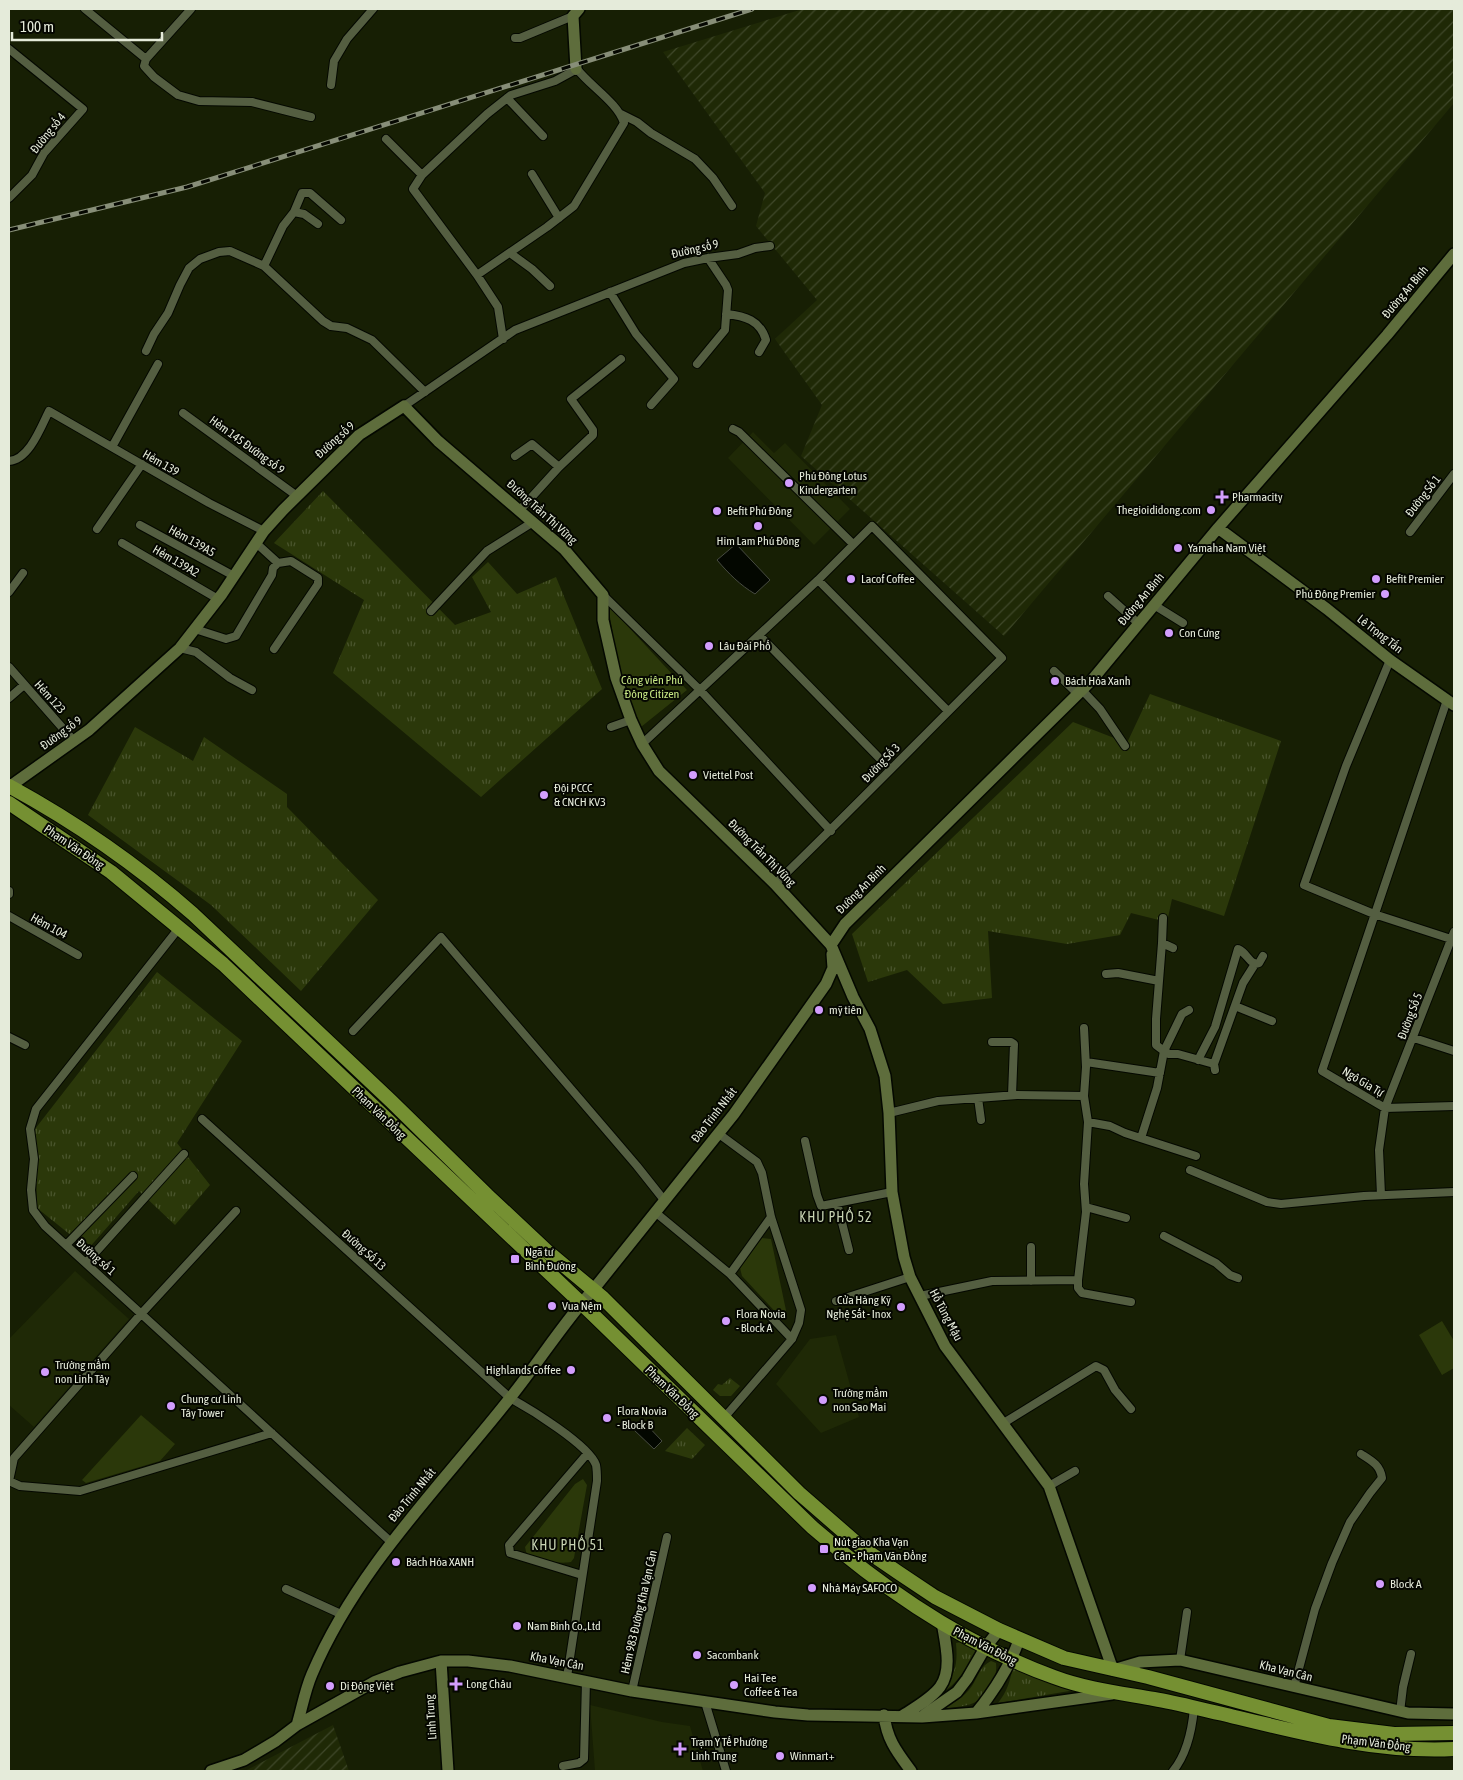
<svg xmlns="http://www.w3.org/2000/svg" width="1463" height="1780" viewBox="0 0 1463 1780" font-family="'Asap Condensed',sans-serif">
  <defs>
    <pattern id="industrial-furrows" width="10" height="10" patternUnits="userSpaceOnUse" patternTransform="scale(1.25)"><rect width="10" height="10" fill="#1f2906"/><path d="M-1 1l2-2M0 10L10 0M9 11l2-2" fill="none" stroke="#3f482a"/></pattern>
    <pattern id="grass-tufts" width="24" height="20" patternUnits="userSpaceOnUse" patternTransform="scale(1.25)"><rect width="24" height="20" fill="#2b380a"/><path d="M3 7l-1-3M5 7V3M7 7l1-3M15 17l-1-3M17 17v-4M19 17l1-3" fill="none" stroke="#4a552d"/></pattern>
  </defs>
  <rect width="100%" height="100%" fill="#171f04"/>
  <path fill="#1f2906" d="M753 432 774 453 785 443 850 509 814 545 728 458Z
    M75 1271 129 1319 34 1427 9 1405V1339Z
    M836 1335 859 1417 821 1433 776 1384 810 1339Z
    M590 1705 662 1722 690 1726 703 1771H595Z"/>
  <path fill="url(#industrial-furrows)" d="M803 9H1454V103L1004 636 801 456 822 405 775 339 817 300 756 226 765 193 663 52Z
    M333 1725 349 1771H245Z"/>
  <path fill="url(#grass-tufts)" d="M323 491 455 625 491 612 472 577 488 562 517 594 556 577 602 689 481 797 333 673 364 600 274 543Z
    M1150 694 1281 741 1224 916 1172 899 1167 922 1131 913 1120 935 1067 944 988 931 992 998 943 1004 907 970 868 982 852 934 1073 722 1127 743Z
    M135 727 193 761 204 737 287 794V807L378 900 301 991 211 905 88 815Z
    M157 972 242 1041 177 1143 210 1185 175 1225 139 1191 88 1249 37 1208 35 1129Z
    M730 1378 740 1386 731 1396H720L713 1390 718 1384 722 1385Z
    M687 1428 705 1445 692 1459 665 1451Z
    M961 1642 979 1652C966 1665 959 1684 942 1692 955 1674 958 1665 956 1643Z
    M991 1661 996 1663C997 1672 995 1679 990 1686 977 1708 966 1705 943 1709 954 1703 964 1697 972 1686 978 1677 980 1666 991 1661Z
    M1013 1667 1081 1689 998 1703C1007 1692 1010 1681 1013 1667Z"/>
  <path fill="#2b380a" d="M608 605 687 690 641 727 634 716 630 697 618 666Z
    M762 1238 771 1239 787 1315 781 1318 742 1276 740 1268Z
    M1442 1321 1454 1341V1368L1442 1375 1419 1335Z
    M141 1415 175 1444 160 1461 86 1483 82 1480Z
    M583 1479 587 1485 574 1558 571 1562C562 1564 539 1561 531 1557 526 1555 526 1551 525 1547L575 1484Z"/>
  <path fill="#030700" stroke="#474b41" d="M736 544 770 580 755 594C740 585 729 574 717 560Z
    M642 1420 662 1441 654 1449 633 1429Z"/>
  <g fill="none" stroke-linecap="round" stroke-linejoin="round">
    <g stroke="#040800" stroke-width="10">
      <path id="street" d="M85 9 146 59 144 66 154 77 178 95 199 101 252 102 311 117
        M515 38H520L573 16
        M9 49 83 109 44 153 32 175 9 198
        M146 59 191 9
        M331 85 334 61 347 39 373 9
        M507 98 543 136
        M621 114 637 122 651 133 695 159 713 178 732 206
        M386 139 422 175
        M532 174 559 218
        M294 212 302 193H310L341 220
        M510 253 532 269 550 286
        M264 266 283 226 294 212 304 214 318 224
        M477 275 547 227 574 206 624 123C618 103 590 86 577 69L555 81 511 95 487 114 422 175 413 189 477 275 498 307 503 339
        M610 292 636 334 674 379 651 405
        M726 314C745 316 760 320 766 340L759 352
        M146 351 154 334 168 313 180 285 189 268 200 259 219 252 230 251 264 266 323 321 331 326 347 328 372 340 425 392
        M697 364 725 330 728 290 726 285 708 258
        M404 406 515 330 684 263 708 258 738 254 755 248 770 246
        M183 413 297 496
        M733 429 739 432 853 544
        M112 447 158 364
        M515 456 532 444 559 467
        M9 461C29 460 41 427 49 411L209 503 264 531
        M520 510 559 467 593 435V430L571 399 621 359
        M140 525 234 576
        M97 529 142 464
        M1410 532 1454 474
        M122 543 218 599
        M256 543 278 563 291 561 318 578V584L274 649
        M818 580 948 711
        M9 592 23 573
        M603 595 700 690 831 831
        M1108 596 1139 624
        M1154 605 1183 623
        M431 611 487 551 533 522
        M195 629 226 639 236 636 272 575 273 568 278 563
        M759 635 890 769
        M180 648 196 652 230 678 252 690
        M1390 660 1346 766 1304 885 1374 914 1454 940
        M9 667 74 741
        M1054 671 1078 694
        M1082 690 1100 709 1125 746
        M9 698 24 685
        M1447 700 1322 1071 1385 1108 1454 1106
        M611 727 631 720
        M642 744 818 580 872 526 1002 658C926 733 852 810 775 884
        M9 891V894
        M9 916 78 955
        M179 928 36 1109 30 1129 34 1159 31 1190 33 1210 45 1226 391 1542
        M1162 943 1163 918
        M1173 948 1162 943 1156 1019V1045L1164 1051 1182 1014 1189 1010
        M1106 974 1118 973 1159 981
        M1235 1006 1272 1021
        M1084 1028 1086 1067 1084 1096
        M353 1031 441 937 637 1166 664 1200
        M9 1037 25 1045
        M1414 1038 1454 1051
        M992 1042H1011L1014 1044 1012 1095
        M1198 1060 1215 1027 1238 949C1247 953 1247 960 1255 964
        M1086 1062 1160 1073
        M1215 1070 1214 1064 1243 983 1255 964 1259 963 1263 956
        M978 1098 981 1120
        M889 1113 938 1101 1017 1095 1084 1096 1088 1122 1110 1126 1125 1133 1196 1156
        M202 1119 510 1398C530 1409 589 1445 596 1465 597 1470 597 1476 597 1481L567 1677
        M1088 1122 1084 1184 1086 1212 1078 1280V1288L1082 1293 1131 1302
        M719 1134 757 1162 762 1173 771 1217 801 1310 799 1323 792 1339 723 1419
        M1141 1138 1157 1088 1164 1051 1169 1054H1178L1214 1064
        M805 1141 817 1195 821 1206 892 1192
        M1190 1170 1267 1202 1281 1204 1364 1196 1454 1192
        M1381 1195 1379 1150 1385 1108 1454 932
        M837 1203 849 1250
        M1086 1207 1126 1218
        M236 1211 141 1314 14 1458 9 1481 20 1486 80 1491 272 1433
        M655 1212 730 1274 792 1339
        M1164 1236 1216 1263 1230 1275 1238 1278
        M66 1245 133 1176
        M1031 1247V1281
        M86 1263 184 1154
        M730 1274 771 1217
        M920 1296 992 1281 1078 1280
        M836 1301 910 1277
        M1002 1424 1096 1366 1104 1370 1115 1390 1131 1409
        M1049 1486 1075 1471
        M582 1575 510 1553 509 1545 587 1454
        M286 1589 343 1615
        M1180 1660 1187 1612
        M1294 1687 1315 1609 1332 1563 1350 1522 1370 1493 1382 1478C1380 1465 1372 1461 1361 1454
        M632 1691 667 1537
        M705 1702 726 1771
        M1400 1712 1403 1687 1411 1654
        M563 1766 579 1763 584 1759 586 1681
        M1173 1771C1187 1754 1192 1730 1194 1708"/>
    </g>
    <g stroke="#040800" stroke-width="14">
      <path id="secondary" d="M576 69 573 16 579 9
        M1218 528 1327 609 1390 660 1454 705
        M9 787 89 730 180 648 222 594 264 531 283 510 359 435 404 406 438 441 564 549 603 595V620L616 678 631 720 642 744 659 771 775 884 831 945 853 997 870 1029 885 1076 889 1113 892 1192 904 1257 910 1277 945 1346 1049 1486 1113 1670 1140 1662 1180 1660 1408 1713 1454 1714
        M831 945 845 924 1092 680 1218 528 1387 335 1454 254
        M441 1661 448 1771
        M976 1713C995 1690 1009 1668 1019 1640
        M884 1715C887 1740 897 1752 911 1771
        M924 1715 957 1692 967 1679 985 1648 999 1630
        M902 1716C914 1708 931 1699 940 1687 953 1669 945 1642 942 1622
        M297 1725C302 1708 305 1690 312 1674 357 1568 440 1487 510 1398 539 1362 563 1323 593 1290L734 1114 826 984 833 968 832 954
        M211 1771 244 1760 276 1741 297 1725 374 1682 400 1672 441 1661H468L510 1666 632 1691 775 1712 808 1715 922 1717 976 1713 1112 1694"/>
    </g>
    <g stroke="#040800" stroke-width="16">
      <path id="highway" d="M9 786C75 822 136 864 193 914L391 1101 487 1195 549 1253 603 1298 799 1493 861 1547 899 1573 935 1597 999 1630 1064 1658 1148 1677 1329 1726 1394 1734 1454 1733
        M9 803 111 872 223 964 581 1303 812 1527C883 1589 965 1645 1054 1677 1086 1689 1120 1693 1154 1699 1178 1703 1203 1710 1227 1715 1301 1733 1378 1753 1454 1749"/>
    </g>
    <use href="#street" stroke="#545e41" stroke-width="8"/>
    <use href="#secondary" stroke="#5e6d3c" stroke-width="11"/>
    <use href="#highway" stroke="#759032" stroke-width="14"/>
    <g stroke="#878e78" stroke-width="5">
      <path id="rail" d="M9 230 187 187 752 9"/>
    </g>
    <use href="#rail" stroke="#050701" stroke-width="3" stroke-dasharray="9" stroke-linecap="butt"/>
  </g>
  <g fill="#d29dfd" stroke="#050701" stroke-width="2">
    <circle cx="789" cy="483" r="5"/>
    <path d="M1219.5 489.5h5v5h5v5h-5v5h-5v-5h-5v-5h5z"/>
    <circle cx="1211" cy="510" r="5"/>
    <circle cx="717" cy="511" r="5"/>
    <circle cx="758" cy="526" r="5"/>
    <circle cx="1178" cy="548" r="5"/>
    <circle cx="851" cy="579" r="5"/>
    <circle cx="1376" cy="579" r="5"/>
    <circle cx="1385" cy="594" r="5"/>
    <circle cx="1169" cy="633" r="5"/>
    <circle cx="709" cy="646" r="5"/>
    <circle cx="1055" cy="681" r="5"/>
    <circle cx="693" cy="775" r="5"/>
    <circle cx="544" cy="795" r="5"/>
    <circle cx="819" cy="1010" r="5"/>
    <rect x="510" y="1254" width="10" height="10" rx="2.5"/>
    <circle cx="552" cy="1306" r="5"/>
    <circle cx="901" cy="1307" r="5"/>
    <circle cx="726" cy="1321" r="5"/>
    <circle cx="571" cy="1370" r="5"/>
    <circle cx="45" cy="1372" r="5"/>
    <circle cx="823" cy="1400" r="5"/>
    <circle cx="171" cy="1406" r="5"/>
    <circle cx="607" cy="1418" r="5"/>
    <rect x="819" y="1544" width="10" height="10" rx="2.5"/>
    <circle cx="396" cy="1562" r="5"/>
    <circle cx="1380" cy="1584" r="5"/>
    <circle cx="812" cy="1588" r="5"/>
    <circle cx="517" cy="1626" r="5"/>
    <circle cx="697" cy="1655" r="5"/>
    <path d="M453.5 1676.5h5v5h5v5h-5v5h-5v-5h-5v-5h5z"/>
    <circle cx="734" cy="1685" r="5"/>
    <circle cx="330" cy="1686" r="5"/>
    <path d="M677.5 1741.5h5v5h5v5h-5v5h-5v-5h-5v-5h5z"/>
    <circle cx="780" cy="1756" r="5"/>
  </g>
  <g text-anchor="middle" stroke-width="4" stroke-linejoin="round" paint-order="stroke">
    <g font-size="12" fill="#e5ebda" stroke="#050701">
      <text transform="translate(48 133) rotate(-51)" y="4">Đường số 4</text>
      <text transform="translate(695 249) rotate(-13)" y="4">Đường số 9</text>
      <text transform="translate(1405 292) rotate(-50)" y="4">Đường An Bình</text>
      <text transform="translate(335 440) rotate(-42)" y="4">Đường số 9</text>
      <text transform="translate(247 445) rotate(36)" y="4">Hẻm 145 Đường số 9</text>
      <text transform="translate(161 463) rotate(30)" y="4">Hẻm 139</text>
      <text transform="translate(1423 496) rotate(-52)" y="4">Đường Số 1</text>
      <text transform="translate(542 512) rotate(42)" y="4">Đường Trần Thị Vững</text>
      <text transform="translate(192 541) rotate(29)" y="4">Hẻm 139A5</text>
      <text transform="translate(176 561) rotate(30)" y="4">Hẻm 139A2</text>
      <text transform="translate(1141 599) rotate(-50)" y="4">Đường An Bình</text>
      <text transform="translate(1380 634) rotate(38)" y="4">Lê Trọng Tấn</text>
      <text transform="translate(50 697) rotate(48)" y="4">Hẻm 123</text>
      <text transform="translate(61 733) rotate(-36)" y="4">Đường số 9</text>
      <text transform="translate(881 763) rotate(-46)" y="4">Đường Số 3</text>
      <text transform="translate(74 847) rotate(34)" y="4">Phạm Văn Đồng</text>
      <text transform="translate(762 853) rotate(45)" y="4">Đường Trần Thị Vững</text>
      <text transform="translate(861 889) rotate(-45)" y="4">Đường An Bình</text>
      <text transform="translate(49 926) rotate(29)" y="4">Hẻm 104</text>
      <text transform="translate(1410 1016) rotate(-69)" y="4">Đường Số 5</text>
      <text transform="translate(1363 1082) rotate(31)" y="4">Ngô Gia Tự</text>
      <text transform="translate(379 1113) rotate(44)" y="4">Phạm Văn Đồng</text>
      <text transform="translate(714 1115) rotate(-52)" y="4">Đào Trinh Nhất</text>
      <text transform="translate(364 1250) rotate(42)" y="4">Đường Số 13</text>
      <text transform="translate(96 1257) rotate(42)" y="4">Đường số 1</text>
      <text transform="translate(946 1315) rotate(62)" y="4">Hồ Tùng Mậu</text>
      <text transform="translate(672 1392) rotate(44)" y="4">Phạm Văn Đồng</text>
      <text transform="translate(412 1495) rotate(-50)" y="4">Đào Trinh Nhất</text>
      <text transform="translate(639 1612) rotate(-77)" y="4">Hẻm 983 Đường Kha Vạn Cân</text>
      <text transform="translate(985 1646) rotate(27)" y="4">Phạm Văn Đồng</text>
      <text transform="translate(557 1661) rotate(11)" y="4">Kha Vạn Cân</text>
      <text transform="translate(1286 1671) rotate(14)" y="4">Kha Vạn Cân</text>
      <text transform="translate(431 1717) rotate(-94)" y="4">Linh Trung</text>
      <text transform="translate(1376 1743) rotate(7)" y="4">Phạm Văn Đồng</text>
    </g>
    <g font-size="12" fill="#e5ebda" stroke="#050701" text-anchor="start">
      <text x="799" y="480">Phú Đông Lotus<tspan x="799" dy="14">Kindergarten</tspan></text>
      <text x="1232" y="501">Pharmacity</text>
      <text x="1201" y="514" text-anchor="end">Thegioididong.com</text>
      <text x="727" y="515">Befit Phú Đông</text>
      <text x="758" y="545" text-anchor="middle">Him Lam Phú Đông</text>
      <text x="1188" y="552">Yamaha Nam Việt</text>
      <text x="861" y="583">Lacof Coffee</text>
      <text x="1386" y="583">Befit Premier</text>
      <text x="1375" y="598" text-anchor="end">Phú Đông Premier</text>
      <text x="1179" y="637">Con Cưng</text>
      <text x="719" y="650">Lâu Đài Phố</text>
      <text x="1065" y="685">Bách Hóa Xanh</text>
      <text x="703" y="779">Viettel Post</text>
      <text x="554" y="792">Đội PCCC<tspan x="554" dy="14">&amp; CNCH KV3</tspan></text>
      <text x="829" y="1014">mỹ tiên</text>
      <text x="525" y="1256">Ngã tư<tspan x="525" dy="14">Bình Đường</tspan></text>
      <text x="891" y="1304" text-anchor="end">Cửa Hàng Kỹ<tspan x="891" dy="14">Nghệ Sắt - Inox</tspan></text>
      <text x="562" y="1310">Vua Nệm</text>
      <text x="736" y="1318">Flora Novia<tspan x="736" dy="14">- Block A</tspan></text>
      <text x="55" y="1369">Trường mầm<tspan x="55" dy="14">non Linh Tây</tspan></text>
      <text x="561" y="1374" text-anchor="end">Highlands Coffee</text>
      <text x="833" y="1397">Trường mầm<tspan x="833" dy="14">non Sao Mai</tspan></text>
      <text x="181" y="1403">Chung cư Linh<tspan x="181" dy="14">Tây Tower</tspan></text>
      <text x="617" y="1415">Flora Novia<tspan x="617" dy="14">- Block B</tspan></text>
      <text x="834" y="1546">Nút giao Kha Vạn<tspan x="834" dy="14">Cân - Phạm Văn Đồng</tspan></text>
      <text x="406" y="1566">Bách Hóa XANH</text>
      <text x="1390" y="1588">Block A</text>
      <text x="822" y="1592">Nhà Máy SAFOCO</text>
      <text x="527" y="1630">Nam Binh Co.,Ltd</text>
      <text x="707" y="1659">Sacombank</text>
      <text x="744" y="1682">Hai Tee<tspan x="744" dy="14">Coffee &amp; Tea</tspan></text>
      <text x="466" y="1688">Long Châu</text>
      <text x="340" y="1690">Di Động Việt</text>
      <text x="691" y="1746">Trạm Y Tế Phường<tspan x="691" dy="14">Linh Trung</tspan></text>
      <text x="790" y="1760">Winmart+</text>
    </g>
    <g font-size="12" fill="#c6e683" stroke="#050701">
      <text x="652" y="684">Công viên Phú<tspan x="652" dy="14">Đông Citizen</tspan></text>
    </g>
    <g font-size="14" letter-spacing="1" fill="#c7d3b2" stroke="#050701">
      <text x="836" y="1222">KHU PHỐ 52</text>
      <text x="568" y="1550">KHU PHỐ 51</text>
    </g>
  </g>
  <rect width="1463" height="1780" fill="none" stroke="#e5ebda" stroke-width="20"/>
  <path d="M12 32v8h150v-8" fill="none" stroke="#e5ebda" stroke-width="2.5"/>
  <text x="20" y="32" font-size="15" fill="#e5ebda" stroke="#050701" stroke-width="4" paint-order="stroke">100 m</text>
</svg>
